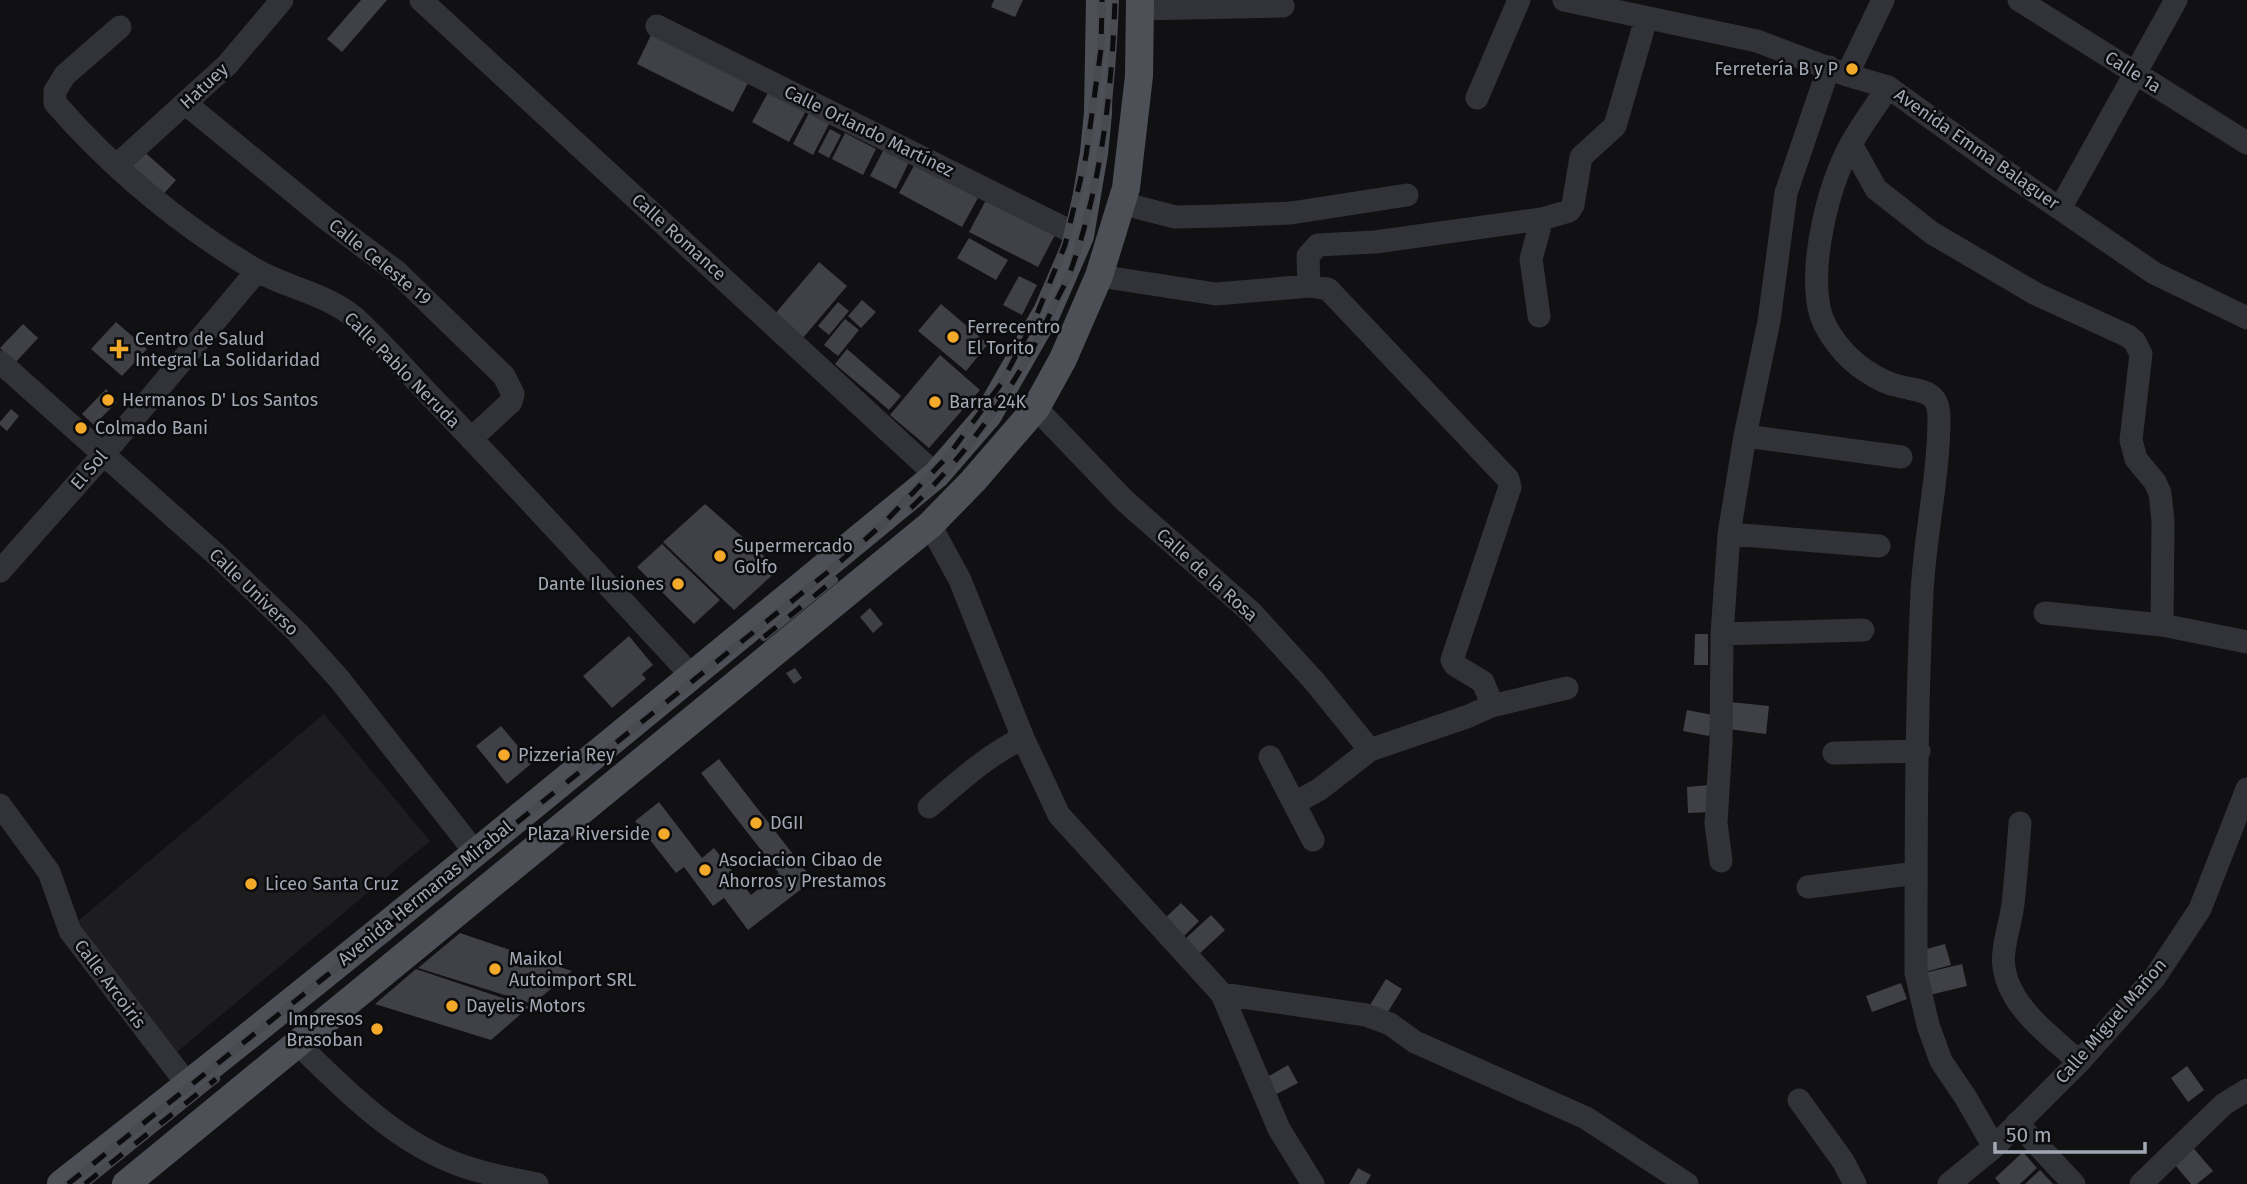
<svg xmlns="http://www.w3.org/2000/svg" width="2247" height="1184" viewBox="0 0 2247 1184" font-family="'Fira Sans',sans-serif">
  <rect width="100%" height="100%" fill="#111113"/>
  <path fill="#1d1d20" d="M324 714 430 841 172 1056 71 927Z"/>
  <path fill="#404146" d="M361 0H387L342 52 327 39Z
    M994 0H1023L1015 17 991 7Z
    M653 31 750 79 733 112 637 64Z
    M770 89 807 109 789 142 752 122Z
    M810 111 830 122 813 155 793 144Z
    M830 129 841 135 829 158 818 152Z
    M845 133 876 149 863 175 832 159Z
    M141 149 176 180 160 198 125 167Z
    M884 149 909 162 896 189 870 176Z
    M915 164 978 198 962 227 899 193Z
    M986 200 1055 235 1038 267 969 232Z
    M969 238 1008 260 996 280 957 258Z
    M819 262 847 286 802 339 774 315Z
    M1019 276 1037 285 1022 315 1003 305Z
    M862 300 876 312 861 328 848 316Z
    M838 302 849 311 829 335 818 326Z
    M941 304 988 344 966 371 918 331Z
    M845 319 859 330 838 356 824 345Z
    M116 322 147 349 122 376 91 349Z
    M23 324 38 338 15 363 0 348Z
    M847 349 901 396 889 410 835 364Z
    M940 355 980 390 929 448 890 415Z
    M106 389 117 402 94 425 82 414Z
    M11 409 19 416 7 431 0 425V422Z
    M705 504 779 569 734 610 663 542Z
    M662 544 720 600 694 624 637 567Z
    M870 608 883 624 873 633 860 617Z
    M1695 634H1708V665H1694Z
    M629 636 653 665 642 674 646 679 612 708 583 676Z
    M795 668 802 678 794 684 786 673Z
    M1730 702 1769 706 1766 734 1728 729Z
    M1687 710 1713 715 1709 736 1683 731Z
    M501 726 532 763 507 784 476 746Z
    M719 759 813 880 748 930 724 898 713 906 684 867 676 873 635 821 659 802 702 858 714 848 751 895 779 873 701 773Z
    M1709 785 1711 812 1688 813 1687 787Z
    M1181 903 1199 921 1180 940 1162 921Z
    M1211 915 1225 930 1198 955 1184 940Z
    M460 933 572 971 533 1004 418 968Z
    M1945 944 1951 965 1925 972 1919 951Z
    M1962 964 1967 986 1925 996 1920 974Z
    M416 969 529 1007 491 1040 375 1004Z
    M1386 979 1402 989 1386 1015 1370 1005Z
    M1901 983 1907 999 1872 1012 1866 996Z
    M1288 1065 1298 1083 1271 1097 1262 1080Z
    M2187 1066 2204 1090 2188 1102 2171 1078Z
    M2189 1143 2213 1171 2197 1184H2191L2170 1159Z
    M2023 1152 2037 1168 2020 1184H2000L1995 1178Z
    M1358 1168 1371 1175 1366 1184H1349Z
    M2040 1170 2053 1184H2025Z"/>
  <g fill="none" stroke-linecap="round" stroke-linejoin="round">
    <path stroke="#323338" stroke-width="23" d="M421 0 936 475
      M1564 0 1757 41 1847 75 1888 87 1999 167 2154 273 2247 318
      M2019 0 2247 143
      M1140 9 1283 6
      M657 26 1080 236
      M120 27 65 75 55 91V103C111 167 180 225 254 269 284 287 327 294 354 317 386 346 415 381 446 412 529 499 610 588 692 676
      M1847 75 1883 0
      M1888 87C1876 106 1862 124 1851 144 1828 186 1810 261 1819 308 1824 332 1846 358 1866 371 1875 377 1888 384 1899 386 1921 392 1939 389 1939 418 1939 476 1925 534 1922 592 1916 719 1916 846 1916 973L1928 1025 1941 1061 1966 1098 1994 1147
      M1477 98 1519 0
      M186 104 324 217 397 272 504 376 513 394 511 402 471 439
      M1851 144 1876 189 1932 233 2036 294 2128 336 2135 342 2141 354 2131 440 2136 459 2155 482 2160 493 2163 521 2162 625
      M117 165 227 65 282 0
      M1121 203 1175 217 1220 216 1291 213 1407 195
      M2061 207 2176 0
      M1099 276 1216 294 1309 286 1328 289 1508 479 1510 487 1452 660 1455 665 1483 682 1492 704 1491 706
      M1309 286 1308 256 1318 245 1375 242 1542 219 1569 211 1573 205 1581 157 1615 126 1646 19
      M1539 316 1531 259 1542 219
      M0 362 220 558 297 632 340 680 475 852
      M1036 408 1125 501 1252 613 1315 682 1370 750
      M1745 436 1901 457
      M930 525 960 580 1023 738 1059 815 1222 994 1279 1129 1313 1184
      M1729 534 1879 546
      M0 571 103 455 257 271
      M2045 613 2162 625 2247 642
      M1722 634 1863 630
      M1834 753 1919 751
      M1270 757 1313 840
      M1295 803 1320 789 1370 750 1469 716 1491 706 1567 688
      M0 805 49 872 70 931 188 1085
      M929 807C959 782 987 755 1023 738
      M2020 823C2018 850 2016 877 2013 904 2008 941 1993 960 2015 997 2030 1022 2058 1042 2079 1062
      M1721 861 1716 823 1721 743 1722 634 1729 534 1745 436 1769 321 1786 193 1829 67
      M1808 887 1916 873
      M1222 994 1366 1015 1390 1024 1415 1042 1586 1118 1687 1184
      M298 1044C344 1089 392 1138 452 1162 479 1173 509 1178 537 1184
      M1799 1100 1843 1161 1855 1184
      M2017 1123 2074 1184
      M1949 1184 1994 1147 2079 1062 2155 977 2200 909 2247 789
      M2141 1184 2224 1104 2247 1090"/>
    <path stroke="#4e5057" stroke-width="28" d="M61 1184C357 953 646 713 936 475L988 415 1047 312 1080 236 1094 153 1098 113 1100 0
      M126 1184 930 525 973 481 1036 408 1063 359 1099 276 1126 188 1139 76 1140 0"/>
    <g stroke="#494b51" stroke-width="8">
      <path id="rail" d="M911 508C970 451 1017 385 1052 310 1058 296 1067 282 1072 267 1102 181 1112 90 1115 0
        M764 637 834 580
        M68 1184 833 568 885 522 948 456 1001 384 1035 319 1065 245 1086 156 1101 49 1102 0
        M85 1184 216 1079"/>
    </g>
    <use href="#rail" stroke="#0c0c0e" stroke-width="5" stroke-dasharray="16" stroke-linecap="butt"/>
  </g>
  <g fill="#f3a929" stroke="#0c0c0e" stroke-width="2.5">
    <circle cx="1852" cy="69" r="7"/>
    <circle cx="953" cy="337" r="7"/>
    <path d="M115.5 338.5h7v7h7v7h-7v7h-7v-7h-7v-7h7z"/>
    <circle cx="108" cy="400" r="7"/>
    <circle cx="935" cy="402" r="7"/>
    <circle cx="81" cy="428" r="7"/>
    <circle cx="720" cy="556" r="7"/>
    <circle cx="678" cy="584" r="7"/>
    <circle cx="504" cy="755" r="7"/>
    <circle cx="756" cy="823" r="7"/>
    <circle cx="664" cy="834" r="7"/>
    <circle cx="705" cy="870" r="7"/>
    <circle cx="251" cy="884" r="7"/>
    <circle cx="495" cy="969" r="7"/>
    <circle cx="452" cy="1006" r="7"/>
    <circle cx="377" cy="1029" r="7"/>
  </g>
  <g text-anchor="middle" stroke-width="5" stroke-linejoin="round" paint-order="stroke">
    <g font-size="18" fill="#a2a8b4" stroke="#0c0c0e" text-anchor="start">
      <text x="1838" y="75" text-anchor="end">Ferretería B y P</text>
      <text x="967" y="333">Ferrecentro<tspan x="967" dy="21">El Torito</tspan></text>
      <text x="135" y="345">Centro de Salud<tspan x="135" dy="21">Integral La Solidaridad</tspan></text>
      <text x="122" y="406">Hermanos D' Los Santos</text>
      <text x="949" y="408">Barra 24K</text>
      <text x="95" y="434">Colmado Bani</text>
      <text x="734" y="552">Supermercado<tspan x="734" dy="21">Golfo</tspan></text>
      <text x="664" y="590" text-anchor="end">Dante Ilusiones</text>
      <text x="518" y="761">Pizzeria Rey</text>
      <text x="770" y="829">DGII</text>
      <text x="650" y="840" text-anchor="end">Plaza Riverside</text>
      <text x="719" y="866">Asociacion Cibao de<tspan x="719" dy="21">Ahorros y Prestamos</tspan></text>
      <text x="265" y="890">Liceo Santa Cruz</text>
      <text x="509" y="965">Maikol<tspan x="509" dy="21">Autoimport SRL</tspan></text>
      <text x="466" y="1012">Dayelis Motors</text>
      <text x="363" y="1025" text-anchor="end">Impresos<tspan x="363" dy="21">Brasoban</tspan></text>
    </g>
    <g font-size="18" fill="#a2a8b4" stroke="#0c0c0e">
      <text transform="translate(2133 72) rotate(32)" y="6">Calle 1a</text>
      <text transform="translate(204 86) rotate(-43)" y="6">Hatuey</text>
      <text transform="translate(869 131) rotate(26)" y="6">Calle Orlando Martínez</text>
      <text transform="translate(1977 149) rotate(35)" y="6">Avenida Emma Balaguer</text>
      <text transform="translate(679 237) rotate(42)" y="6">Calle Romance</text>
      <text transform="translate(380 262) rotate(39)" y="6">Calle Celeste 19</text>
      <text transform="translate(402 370) rotate(45)" y="6">Calle Pablo Neruda</text>
      <text transform="translate(89 470) rotate(-49)" y="6">El Sol</text>
      <text transform="translate(1207 575) rotate(42)" y="6">Calle de la Rosa</text>
      <text transform="translate(254 592) rotate(44)" y="6">Calle Universo</text>
      <text transform="translate(425 893) rotate(-39)" y="6">Avenida Hermanas Mirabal</text>
      <text transform="translate(110 984) rotate(53)" y="6">Calle Arcoiris</text>
      <text transform="translate(2111 1021) rotate(-49)" y="6">Calle Miguel Mañon</text>
    </g>
  </g>
  <path d="M1995 1142v10h150v-10" fill="none" stroke="#a2a8b4" stroke-width="3.5"/>
  <text x="2006" y="1142" font-size="21" fill="#a2a8b4" stroke="#0c0c0e" stroke-width="5" paint-order="stroke">50 m</text>
</svg>
